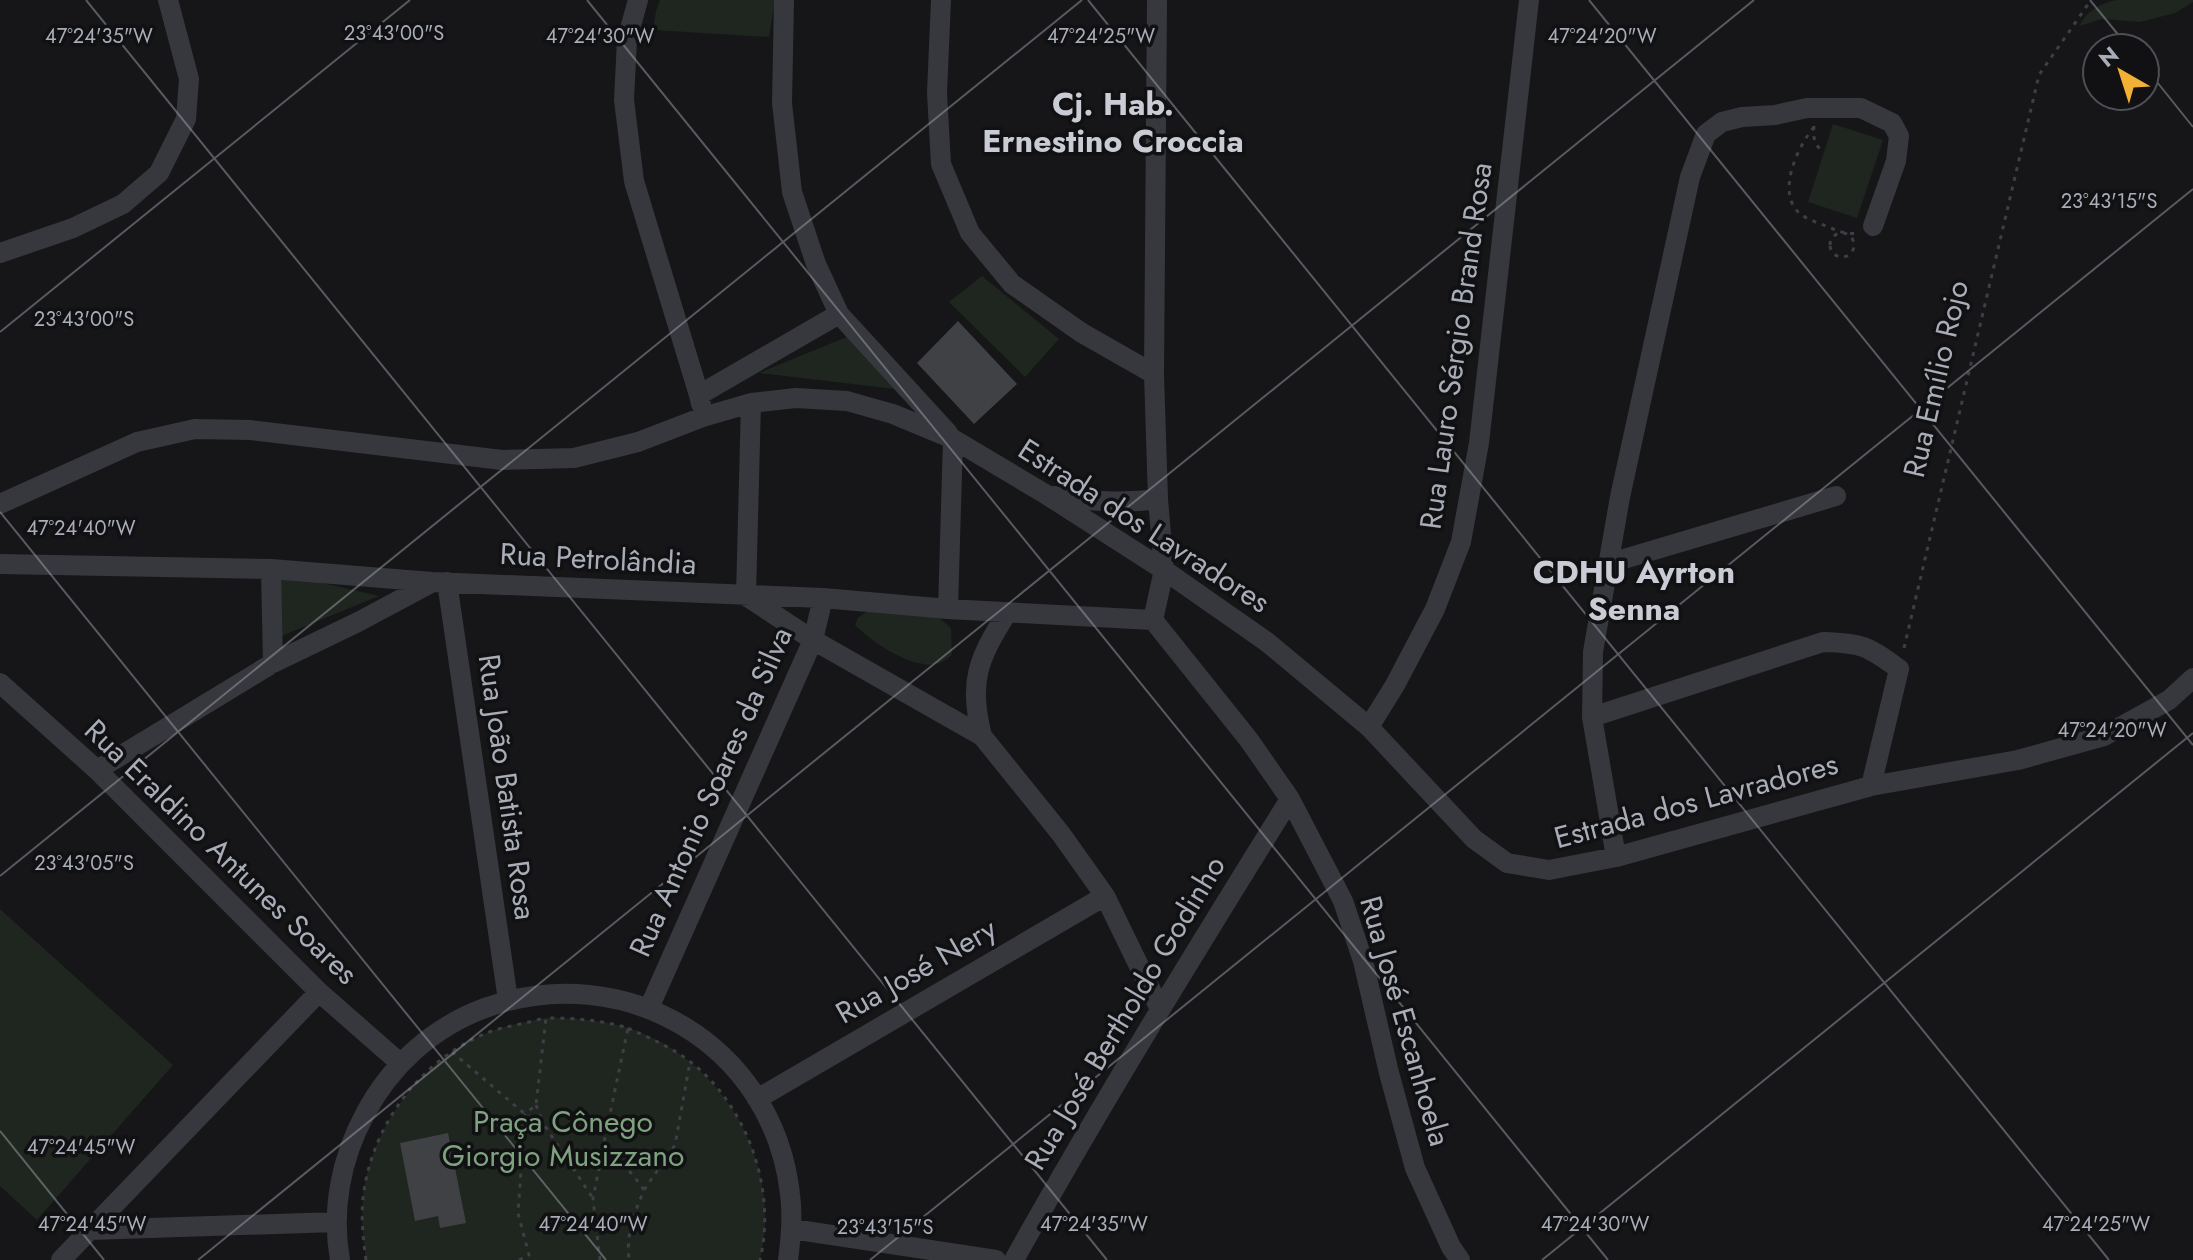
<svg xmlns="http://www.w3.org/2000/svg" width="2193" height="1260" viewBox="0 0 2193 1260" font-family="Jost,sans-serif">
  <rect width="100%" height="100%" fill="#161618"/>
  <path fill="#1e261f" d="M660 0H775L769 37 653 30 656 11Z
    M2116 0H2193V2L2175 13 2140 22 2102 19 2079 26C2087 11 2099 4 2116 0Z
    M1833 124 1883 140 1857 218 1808 202Z
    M982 276 1059 339 1025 377 949 302Z
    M849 336 903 390 759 373Z
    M275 572 379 596 274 639Z
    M872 607 938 617 951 628 952 655C946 659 941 664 935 664 910 668 872 642 855 625L858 618Z
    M0 909 173 1065 37 1220 0 1186Z
    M546 1018C577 1018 607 1020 637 1031 726 1065 783 1166 760 1260H366C363 1240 361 1219 363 1198 371 1127 420 1061 486 1033 506 1025 526 1022 546 1018Z"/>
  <path fill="#404145" d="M958 321 1017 384 974 424 917 363Z
    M448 1133 466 1223 440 1228 438 1216 415 1221 400 1143Z"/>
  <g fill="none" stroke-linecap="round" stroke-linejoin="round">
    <path stroke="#3d3f44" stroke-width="3" stroke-dasharray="4 6" stroke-linecap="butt" d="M1814 126C1813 138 1814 145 1824 152
      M1814 127C1799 145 1780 184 1794 207 1801 218 1816 222 1826 226 1836 230 1845 235 1856 233
      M1830 245a12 12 0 1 1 24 0a12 12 0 1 1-24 0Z
      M1904 648 2039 75 2091 0
      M628 1028C649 1038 669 1046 688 1060 747 1104 777 1189 760 1260
      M452 1052 525 1114 543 1123 592 1197
      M536 1105 542 1120
      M572 1166 599 1163
      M644 1190 675 1145 690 1062
      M366 1260C363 1239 361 1219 363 1198 371 1126 420 1060 487 1033 506 1025 529 1024 546 1017
      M519 1260 529 1255 518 1213 525 1114 536 1105 546 1018C574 1018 601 1020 628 1028L603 1147
      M600 1260 593 1199 603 1147C620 1159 632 1173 644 1190 634 1214 626 1234 629 1260"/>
    <path stroke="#37383d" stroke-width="20" d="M638 0 627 40 624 100 634 181 699 395
      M784 0 782 103 792 192 816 264 839 314 948 433
      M941 0 937 93 941 164 970 233 1012 284 1082 333 1154 374
      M0 253 73 228 123 204 159 173 186 119 189 79 168 0
      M751 403 746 596 813 640 982 736 1061 834 1105 896 1160 1009
      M701 404 699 395 839 314
      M1054 496C1090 501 1122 504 1158 499
      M0 504 137 442 195 429 250 430 502 460 574 458 638 442 703 417 751 403 796 398 847 401 893 414 953 439 1047 495 1164 570 1267 642 1369 727 1474 839 1507 863 1549 870 1616 857 1871 786 2018 760 2104 736 2169 700 2193 678
      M0 564 271 569 432 582 823 598 948 609 1153 620
      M1607 564 1836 496
      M271 569 273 663
      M447 582 508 1000
      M948 609 953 439
      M1153 620 1249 740 1290 799 1343 901 1363 961 1389 1073 1415 1168 1451 1247 1460 1260
      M1153 620 1164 570 1158 499 1154 374 1157 0
      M0 683 97 770 319 992 400 1063
      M1592 717 1823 642C1862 643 1868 646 1899 669L1871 786
      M1369 727 1395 685 1435 609 1461 542 1479 443 1529 0
      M982 736C968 682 978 659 1007 613
      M97 770 273 663 358 622 431 583
      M1616 857 1592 717 1593 652 1620 497 1690 177 1706 134 1722 122 1742 117 1775 115 1807 108H1861L1892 123 1899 136 1896 161 1873 226
      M649 1008 813 640 823 598
      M757 1099 1105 896
      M792 1229 996 1260
      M90 1230 336 1222
      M61 1260 319 992
      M340 1260C331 1210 341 1158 365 1114 391 1065 433 1027 485 1008 624 958 773 1044 790 1194 793 1216 791 1238 788 1260
      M1014 1260C1101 1104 1195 952 1290 799"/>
  </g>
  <path fill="none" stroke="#a8adb8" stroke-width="2" stroke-opacity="0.45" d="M86 0 1107 1260M587 0 1608 1260M1088 0 2109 1260M1589 0 2193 745M2090 0 2129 48M2145 67 2193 127M0 332 410 0M0 512 606 1260M0 876 1082 0M0 1131 104 1260M198 1260 1754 0M870 1260 2193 189M1542 1260 2193 733"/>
  <g text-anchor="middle" stroke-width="7" stroke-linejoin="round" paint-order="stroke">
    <g font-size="30" fill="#a8adb8" stroke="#111113">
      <text transform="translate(1456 346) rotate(-82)" y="10">Rua Lauro Sérgio Brand Rosa</text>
      <text transform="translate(1936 379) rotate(-77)" y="10">Rua Emílio Rojo</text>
      <text transform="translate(1144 526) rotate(33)" y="10">Estrada dos Lavradores</text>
      <text transform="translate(598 559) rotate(3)" y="10">Rua Petrolândia</text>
      <text transform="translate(507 787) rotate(82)" y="10">Rua João Batista Rosa</text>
      <text transform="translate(711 792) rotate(-66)" y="10">Rua Antonio Soares da Silva</text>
      <text transform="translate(1696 801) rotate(-15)" y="10">Estrada dos Lavradores</text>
      <text transform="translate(221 852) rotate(44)" y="10">Rua Eraldino Antunes Soares</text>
      <text transform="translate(916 971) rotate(-30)" y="10">Rua José Nery</text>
      <text transform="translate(1125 1013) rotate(-59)" y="10">Rua José Bertholdo Godinho</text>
      <text transform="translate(1405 1021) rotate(74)" y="10">Rua José Escanhoela</text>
    </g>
    <g font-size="30" fill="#7fa381" stroke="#111113">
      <text x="563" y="1132">Praça Cônego<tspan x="563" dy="34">Giorgio Musizzano</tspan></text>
    </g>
    <g font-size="32" font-weight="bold" fill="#c9ccd4" stroke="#111113">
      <text x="1113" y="115">Cj. Hab.<tspan x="1113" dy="37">Ernestino Croccia</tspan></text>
      <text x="1634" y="583">CDHU Ayrton<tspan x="1634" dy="37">Senna</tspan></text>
    </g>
  </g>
  <g font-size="20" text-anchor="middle" fill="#a8adb8" stroke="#111113" stroke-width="7" stroke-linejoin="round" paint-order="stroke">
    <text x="394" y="40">23°43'00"S</text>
    <text x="1101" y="43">47°24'25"W</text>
    <text x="99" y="43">47°24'35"W</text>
    <text x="600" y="43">47°24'30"W</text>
    <text x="1602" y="43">47°24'20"W</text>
    <text x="2109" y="208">23°43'15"S</text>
    <text x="84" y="326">23°43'00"S</text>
    <text x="81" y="535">47°24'40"W</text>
    <text x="2112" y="737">47°24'20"W</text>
    <text x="84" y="870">23°43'05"S</text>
    <text x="81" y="1154">47°24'45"W</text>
    <text x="92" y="1231">47°24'45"W</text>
    <text x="593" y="1231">47°24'40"W</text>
    <text x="1094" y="1231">47°24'35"W</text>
    <text x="1595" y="1231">47°24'30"W</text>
    <text x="2096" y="1231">47°24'25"W</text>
    <text x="885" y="1234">23°43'15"S</text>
  </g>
  <g transform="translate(2121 72) rotate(321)"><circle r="38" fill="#111113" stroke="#4d4f55" stroke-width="2"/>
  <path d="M0-6L14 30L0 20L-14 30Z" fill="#f2b134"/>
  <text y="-12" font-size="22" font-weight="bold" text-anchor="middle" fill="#a8adb8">N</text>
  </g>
</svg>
